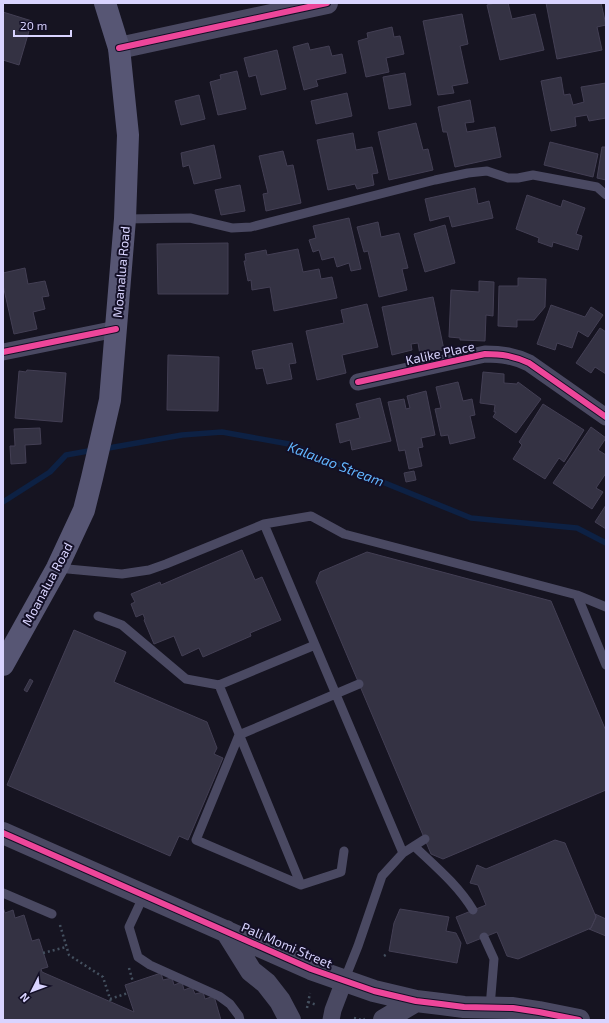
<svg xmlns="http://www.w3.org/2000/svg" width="609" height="1023" viewBox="0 0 609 1023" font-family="'Exo 2',sans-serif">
  <rect width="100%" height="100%" fill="#161421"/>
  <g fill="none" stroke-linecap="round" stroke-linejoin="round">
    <path stroke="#0d2144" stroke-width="5.5" d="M103 449 182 435 222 432 289 444 471 518 577 528 606 543
      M3 502 50 472 66 455 94 450"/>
  </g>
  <path fill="#343243" stroke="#433f54" d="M495 3H508L512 19 535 14 544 50 500 60 487 5Z
    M546 3H601L606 25 597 27 602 50 557 59Z
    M3 12 32 21 19 65 3 60Z
    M462 14 468 44 460 46 468 83 452 86 454 93 438 95 423 21Z
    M392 27 394 37 400 36 404 54 386 58 389 72 366 77 358 41 368 38 367 33Z
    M308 43 310 50 329 46 332 56 342 54 346 73 316 80 318 86 304 90 293 47Z
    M277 50 286 89 261 95 256 75 249 77 244 58Z
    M237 71 246 109 218 115 210 82 221 79 220 75Z
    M405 73 411 105 389 109 383 77Z
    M561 77 564 95 570 94 573 105 584 102 581 87 606 83V118L589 121 587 115 575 117 576 126 551 131 541 81Z
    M347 93 352 116 316 124 311 101Z
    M199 95 205 119 181 125 175 101Z
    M470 100 474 122 465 123 467 132 495 127 501 157 455 167 447 132H443L438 107Z
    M416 123 423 150 428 149 433 170 389 180 378 132Z
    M353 133 356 150 372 147 378 173 372 174 374 185 357 189 355 184 328 190 317 140Z
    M550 142 598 154 593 177 544 165Z
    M214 145 221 178 194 184 189 165 183 167 181 153Z
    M602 147H606V180L597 178Z
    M283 151 287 166 293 165 301 203 266 211 263 194 268 193 259 156Z
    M240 185 245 211 221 215 215 190Z
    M475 188 478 204 489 201 493 218 452 227 449 216 430 221 425 199Z
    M527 195 561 207 563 200 585 208 576 234 582 236 578 250 553 242 552 247 538 242 539 238 516 229Z
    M349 218 361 269 351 271 349 263 337 267 334 257 322 260 319 250 313 252 309 240 316 238 313 226Z
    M378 222 381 237 399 233 408 268 402 269 407 290 379 297 368 251 364 252 357 227Z
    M445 225 455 263 425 272 414 234Z
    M228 243V294H158L157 244Z
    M298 249 303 272 319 269 321 279 332 277 337 298 274 311 270 287 252 290 251 280 248 281 244 261H246L245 254 266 250 267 255Z
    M25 268 28 284 45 281 49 296 42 297 45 309 33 312 37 329 14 334 3 285V273Z
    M518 278 546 279 545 307 534 320H517V327L498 326 499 286H518Z
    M479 281 494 282 493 316 486 315 485 341 460 340V338L449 337 451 290 479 292Z
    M433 297 444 350 420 355 418 343 411 344 412 350 392 355 382 307Z
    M367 304 378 347 342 355 346 373 317 380 306 331 344 323 341 310Z
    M551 305 585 317 591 307 603 315 588 337 578 331 572 348 557 343 555 350 537 344Z
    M600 328 606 332V374L595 367 591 373 576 363Z
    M292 343 296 363 289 364 292 379 267 384 263 368 256 369 252 351Z
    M168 355 219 357 218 411 167 410Z
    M27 370 66 373 62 422 15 418 19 371 26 372Z
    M483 372 504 374V383L517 384 518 382 541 399 516 433 493 417 496 412H494L495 405 480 403Z
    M458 382 463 401 472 399 475 415 470 416 475 438 450 444 448 435 441 436 435 409 441 408 436 387Z
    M426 391 435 435 421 438 423 447 418 448 422 466 409 469 405 450 399 451 388 402 404 399 406 409 410 408 407 396Z
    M380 398 391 441 352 450 350 440 340 443 336 424 360 418 356 404Z
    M543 404 584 430 564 462 559 458 545 479 513 459 522 445 519 442Z
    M591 427 606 438 598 450 606 455V473L596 488 603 492 592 509 553 483Z
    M40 428 41 444 25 445 26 463 11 464 10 446H15L14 429Z
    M414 471 416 480 406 482 404 473Z
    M606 505V529L595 522Z
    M242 550 255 580 262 577 281 620 250 633 251 636 203 657 199 648 182 656 174 636 154 644 144 620 145 619 143 614 136 617 131 604 135 602 131 594 160 582 161 585Z
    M367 552 551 601 606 731V790L443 859 431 854 316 582 320 572Z
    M74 630 126 652 114 682 207 722 217 748 214 754 223 758 188 840 179 836 170 856 7 785Z
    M30 679 33 681 27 692 24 690Z
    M555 840 565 843 596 917 591 928 518 959 507 956 497 932 467 944 456 917 486 905 478 885 470 883 477 865 486 869Z
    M3 907 5 913 13 910 15 918 24 915 32 941 39 939 48 967 41 969 42 972 134 1012 125 985 161 973 163 980 172 978 174 985 182 982 184 990 192 987 195 994 203 992 205 999 214 996 221 1020H3Z
    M400 909 449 917 446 931 456 933 461 943 457 963 389 951 394 923Z
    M595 914 606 919V936L589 929 591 928 596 917Z"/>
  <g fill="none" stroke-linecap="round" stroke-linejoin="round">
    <path stroke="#44505f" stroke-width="2.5" stroke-dasharray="2 3" stroke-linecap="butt" d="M60 925 69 955 103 977 111 1002
      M43 953 66 947
      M384 956 387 954
      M129 968 133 982
      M110 999 128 993
      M308 1002 317 1005
      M307 1008 310 993
      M354 1018 362 1020 365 1019"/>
    <path stroke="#4a4962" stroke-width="9" d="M125 219 190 218 232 228 251 227 435 180 468 173 487 171 508 178H518L533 175 597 187 606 195
      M264 524 403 853
      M57 568 122 574 149 570 166 564 264 524 311 516 344 534 577 595 606 607
      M577 595 606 665
      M98 616 122 625 186 679 219 685 315 645
      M219 685 301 885 341 872 344 851
      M414 846C435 866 458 885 473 910
      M301 885 196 840 239 735 359 684
      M3 893 52 914
      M144 895 129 927 138 957 150 965 219 996 230 1004 239 1016 240 1020
      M484 937 494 959 490 1007
      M344 981 358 946 382 876 403 853 425 839"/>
    <path stroke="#4a4962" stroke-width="17" d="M3 352 116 329
      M358 382 485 354C502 354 514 356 529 363L606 417
      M331 1020 333 1010 344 981"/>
    <path stroke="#4a4962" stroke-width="22" d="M119 48 327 3
      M3 833 311 969 374 991 416 1001 441 1004 464 1007 513 1008 539 1012 579 1020
      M226 931 251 971 266 983 280 1001 290 1020
      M384 1020 416 1001"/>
    <path stroke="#575674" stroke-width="22" d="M3 665 57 568 84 510 92 478 110 400 125 219 128 135 119 48 105 3"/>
    <g stroke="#130f26" stroke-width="8">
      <path id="cycleway" d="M119 48 327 3
        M3 352 116 329
        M358 382 485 354C502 354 514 356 529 363L606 417
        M3 833 311 969 374 991 416 1001 441 1004 464 1007 513 1008 539 1012 579 1020"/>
    </g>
    <use href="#cycleway" stroke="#ed469a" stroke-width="6"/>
  </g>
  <g text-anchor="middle" stroke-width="4" stroke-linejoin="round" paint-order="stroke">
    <g font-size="13" fill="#d9d4ff" stroke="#130f26">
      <text transform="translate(121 272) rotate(-85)" y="5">Moanalua Road</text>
      <text transform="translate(440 353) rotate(-12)" y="5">Kalike Place</text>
      <text transform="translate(47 584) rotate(-62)" y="5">Moanalua Road</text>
      <text transform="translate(287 945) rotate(23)" y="5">Pali Momi Street</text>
    </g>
    <g font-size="14" font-style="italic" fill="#62b6ff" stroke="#130f26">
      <text transform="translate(336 464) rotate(21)" y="5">Kalauao Stream</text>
    </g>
  </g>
  <rect width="609" height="1023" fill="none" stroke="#d9d4ff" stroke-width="8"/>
  <g transform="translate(32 991) rotate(228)" stroke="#130f26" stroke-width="3" paint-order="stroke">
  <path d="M0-3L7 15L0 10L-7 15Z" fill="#d9d4ff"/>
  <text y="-6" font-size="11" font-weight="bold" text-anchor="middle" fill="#d9d4ff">N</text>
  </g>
  <path d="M14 30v6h57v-6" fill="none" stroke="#d9d4ff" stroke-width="2"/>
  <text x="20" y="30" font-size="12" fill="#d9d4ff" stroke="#130f26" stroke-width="3" paint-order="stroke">20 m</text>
</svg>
